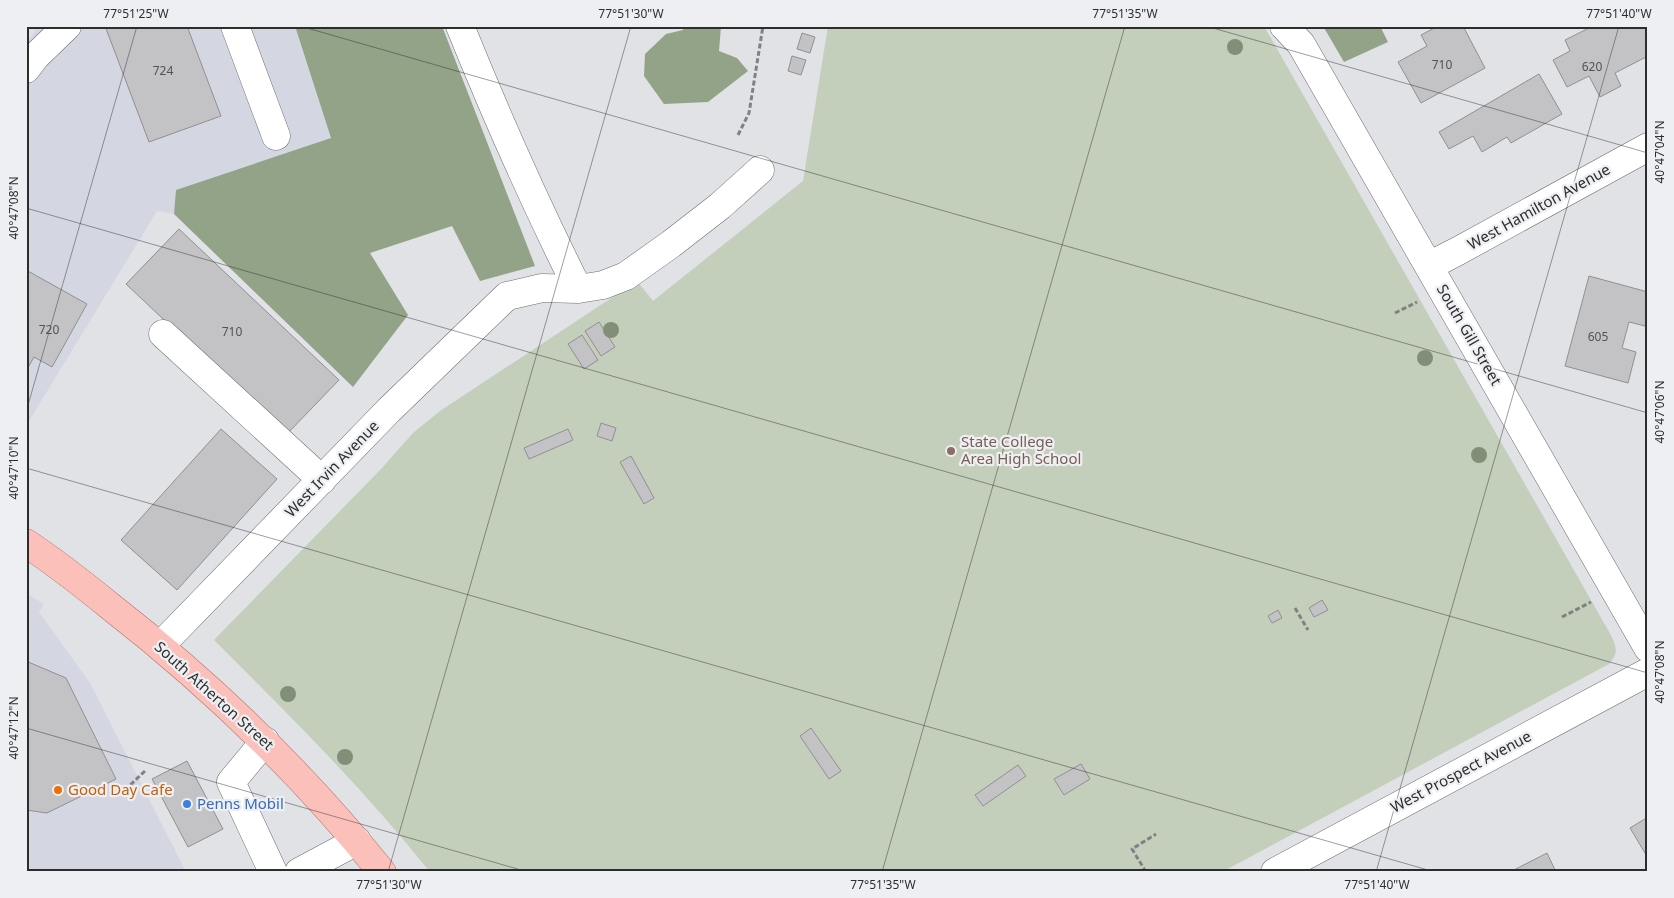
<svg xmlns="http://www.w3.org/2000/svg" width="1674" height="898" viewBox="0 0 1674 898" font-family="'Noto Sans',sans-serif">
  <rect width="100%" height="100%" fill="#e1e2e6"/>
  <path fill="#d4d7e2" d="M38 26H295L331 138 177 190 174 214 157 211 26 426V44Z
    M26 593 44 604 39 612 90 683 186 872H26Z"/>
  <path fill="#c3cebb" d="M828 26H1264L1612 637C1617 649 1618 654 1609 664L1222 872H430C364 789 289 715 214 640L382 468 413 433 440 411 637 281 653 301 803 181Z"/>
  <path fill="#92a387" d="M295 26H442L535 266 480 281 452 226 370 253 408 315 353 387 174 214 176 190 331 138Z
    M684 26H721L719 51 737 58 748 71 708 102 664 104 644 76 645 54 666 34 683 30Z
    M1323 26H1380L1388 42 1344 62Z"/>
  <path fill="#c3c2c5" stroke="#918f93" d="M105 26H187L221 116 149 142Z
    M1438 26H1463L1485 68 1421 103 1398 62 1427 46 1421 35Z
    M1593 26H1648V56L1615 73 1621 86 1600 97 1589 76 1567 87 1553 60 1570 51 1565 40Z
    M802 33 815 37 810 53 797 49Z
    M792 56 806 60 801 75 788 71Z
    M1539 74 1562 114 1511 143 1507 137 1482 152 1473 136 1449 149 1439 132Z
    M179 229 339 380 286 435 126 284Z
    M26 270 87 304 52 367 34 357 26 371Z
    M1589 276 1648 292V316L1645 326 1629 322 1622 348 1636 352 1628 383 1565 366Z
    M599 322 615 347 601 356 585 331Z
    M582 335 598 360 584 369 568 344Z
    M601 423 616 428 612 441 597 436Z
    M221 429 277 479 177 590 121 540Z
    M568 429 573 440 529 459 524 448Z
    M631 456 654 498 644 504 620 462Z
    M1322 600 1328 610 1314 617 1309 608Z
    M1278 610 1282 618 1272 623 1268 616Z
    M26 661 66 678 116 779 47 813 26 810Z
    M811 728 841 771 829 779 800 736Z
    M187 761 223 829 188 847 152 779Z
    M1081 764 1090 779 1064 795 1054 779Z
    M1018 765 1026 776 983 806 975 795Z
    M1648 817V858L1630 828Z
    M1547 853 1556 872H1510Z"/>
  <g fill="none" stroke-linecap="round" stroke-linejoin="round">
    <g stroke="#6c6d70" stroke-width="29">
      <path id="minor" d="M235 26 276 136
        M460 26C496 115 535 203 578 289
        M1284 26 1301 44 1648 648
        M26 69 36 56 67 26
        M1429 266 1458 251 1648 147
        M163 334 322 480
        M160 646 389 410 507 296 542 288 578 289 603 285 626 276 671 244 720 206 760 170
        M265 741 231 782 273 872
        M299 872 357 841
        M1275 872 1648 672"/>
    </g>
    <g stroke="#b2716a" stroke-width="29">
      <path id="major" d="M26 543C56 563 84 585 111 607 211 685 302 773 382 872"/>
    </g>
    <path stroke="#818183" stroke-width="3" stroke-dasharray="5 2.5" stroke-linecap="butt" d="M738 135 749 113 763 26
      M1395 313 1417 302
      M1295 608 1308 630
      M1562 617 1591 602
      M125 790 146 770
      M1146 872 1132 849 1156 834"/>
    <use href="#minor" stroke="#fff" stroke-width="28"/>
    <use href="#major" stroke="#fbc0b9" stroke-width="28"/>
  </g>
  <g fill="#818f79">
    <circle cx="1235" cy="47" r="8"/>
    <circle cx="611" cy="330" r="8"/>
    <circle cx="1425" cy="358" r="8"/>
    <circle cx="1479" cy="455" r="8"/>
    <circle cx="288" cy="694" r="8"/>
    <circle cx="345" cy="757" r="8"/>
  </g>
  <path fill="none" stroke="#2d2d2e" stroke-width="1" stroke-opacity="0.45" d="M300 26 1648 413M1206 26 1648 153M26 208 1648 673M26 412 137 26M26 468 1435 872M26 728 528 872M388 872 631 26M882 872 1125 26M1376 872 1619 26"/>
  <circle fill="#8d6e63" stroke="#eeeff3" stroke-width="2" cx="951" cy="451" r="5"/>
  <circle fill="#e8710a" stroke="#eeeff3" stroke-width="2" cx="58" cy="790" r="5"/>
  <circle fill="#3f7fe0" stroke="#eeeff3" stroke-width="2" cx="187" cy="804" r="5"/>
  <g text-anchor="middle" stroke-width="4.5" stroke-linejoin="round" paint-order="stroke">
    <g font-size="12" fill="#525254">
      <text x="1442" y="69">710</text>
      <text x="1592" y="71">620</text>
      <text x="163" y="75">724</text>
      <text x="49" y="334">720</text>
      <text x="232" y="336">710</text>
      <text x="1598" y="341">605</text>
    </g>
    <g font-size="15" fill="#2d2d2e" stroke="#eeeff3">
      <text transform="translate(1539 207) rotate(-29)" y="5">West Hamilton Avenue</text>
      <text transform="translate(1469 335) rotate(60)" y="5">South Gill Street</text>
      <text transform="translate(332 469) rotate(-46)" y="5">West Irvin Avenue</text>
      <text transform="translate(214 696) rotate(42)" y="5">South Atherton Street</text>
      <text transform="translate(1461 772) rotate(-28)" y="5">West Prospect Avenue</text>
    </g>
    <g font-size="15" fill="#785e54" stroke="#eeeff3" text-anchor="start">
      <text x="961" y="447">State College<tspan x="961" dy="17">Area High School</tspan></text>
    </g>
    <g font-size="15" fill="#c56008" stroke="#eeeff3" text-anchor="start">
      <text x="68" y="795">Good Day Cafe</text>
    </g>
    <g font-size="15" fill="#366cbe" stroke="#eeeff3" text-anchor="start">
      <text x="197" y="809">Penns Mobil</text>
    </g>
  </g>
  <rect width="1674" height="898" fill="none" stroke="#eeeff3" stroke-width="55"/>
  <rect x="28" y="28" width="1618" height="842" fill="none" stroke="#2d2d2e" stroke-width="2"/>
  <g font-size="12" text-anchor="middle" fill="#2d2d2e">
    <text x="136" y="18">77°51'25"W</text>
    <text x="631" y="18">77°51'30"W</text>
    <text x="1125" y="18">77°51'35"W</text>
    <text x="1619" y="18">77°51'40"W</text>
    <text transform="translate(1660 152) rotate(-90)" y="4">40°47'04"N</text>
    <text transform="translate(14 208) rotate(-90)" y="4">40°47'08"N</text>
    <text transform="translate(1660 412) rotate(-90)" y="4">40°47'06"N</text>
    <text transform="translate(14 468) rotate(-90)" y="4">40°47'10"N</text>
    <text transform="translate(1660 672) rotate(-90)" y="4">40°47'08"N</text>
    <text transform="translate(14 728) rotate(-90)" y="4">40°47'12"N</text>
    <text x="389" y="889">77°51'30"W</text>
    <text x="883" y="889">77°51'35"W</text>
    <text x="1377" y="889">77°51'40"W</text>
  </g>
</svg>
